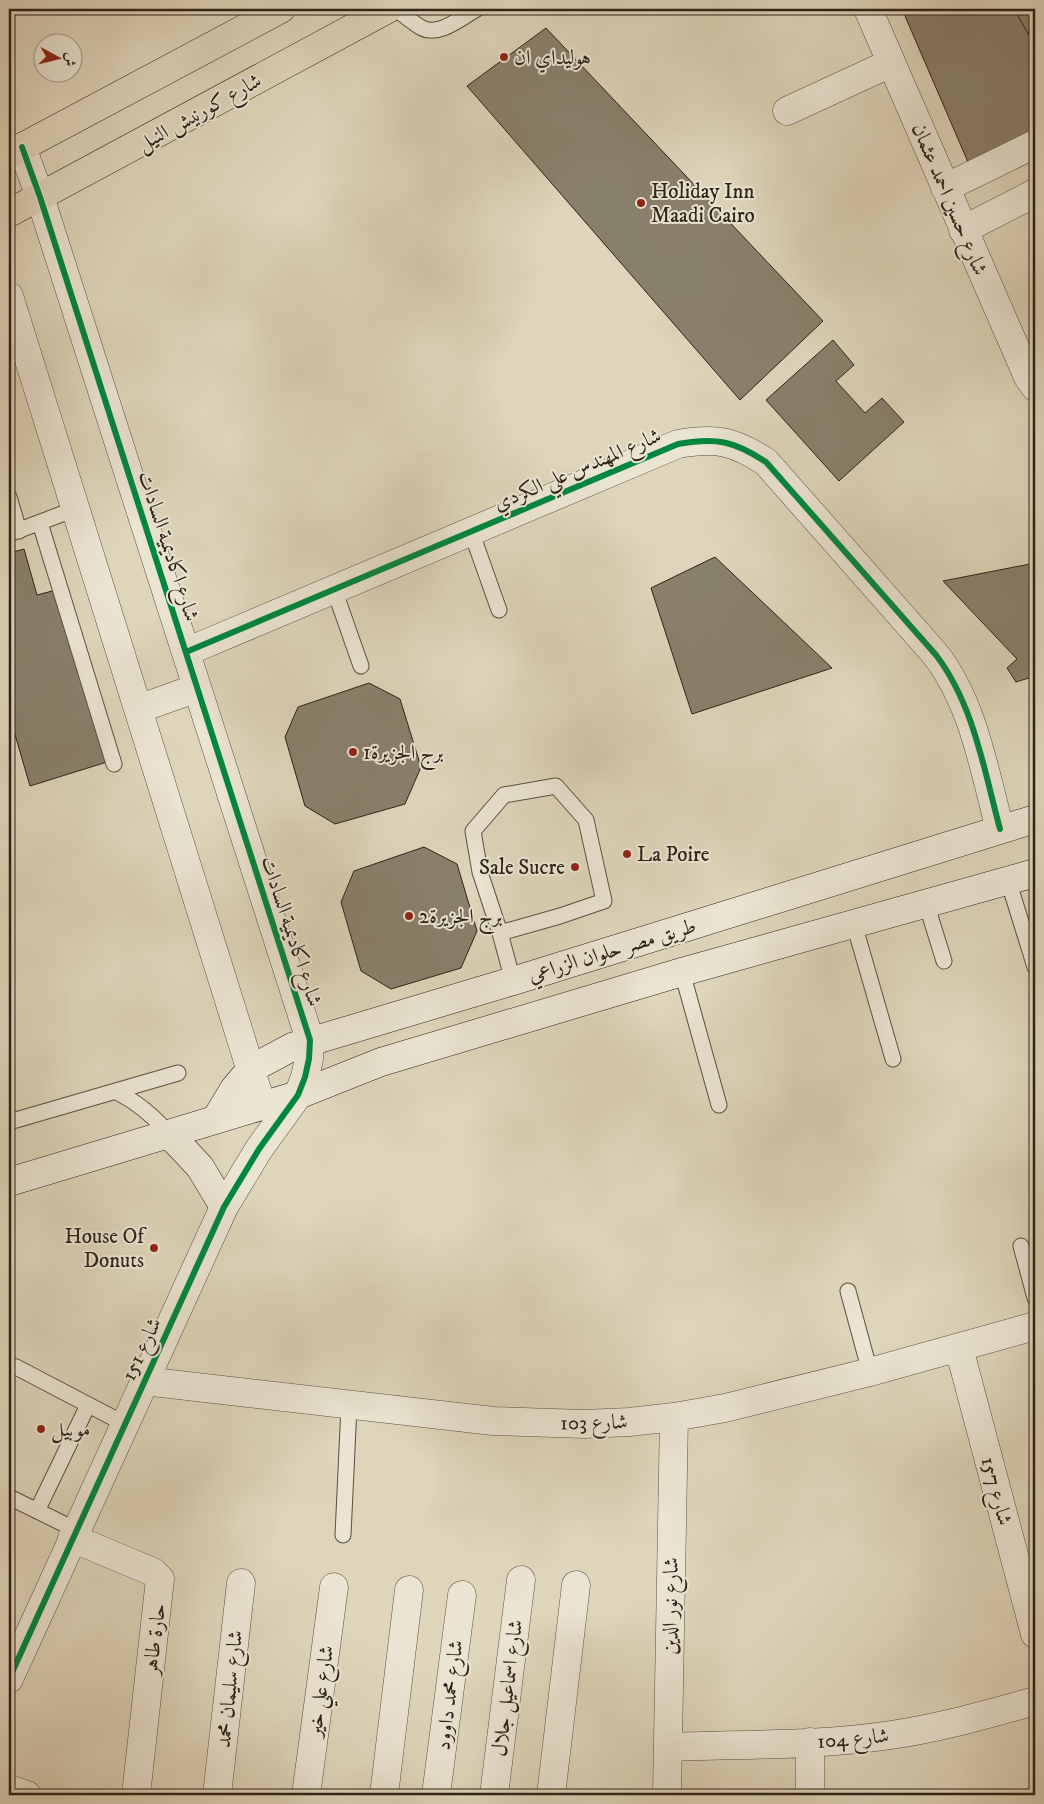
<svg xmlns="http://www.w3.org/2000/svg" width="1044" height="1804" viewBox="0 0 1044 1804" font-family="'IM FELL DW Pica',Amiri,serif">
  <rect width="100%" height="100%" fill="#ded5ba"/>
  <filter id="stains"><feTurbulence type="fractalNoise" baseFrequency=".004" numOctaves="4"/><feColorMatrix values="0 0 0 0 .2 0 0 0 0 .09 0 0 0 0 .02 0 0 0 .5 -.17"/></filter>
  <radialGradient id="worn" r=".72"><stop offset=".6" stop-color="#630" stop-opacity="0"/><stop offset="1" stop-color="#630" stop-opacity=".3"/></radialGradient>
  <path fill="#89806c" stroke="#2c2318" d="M902 9H1035V129L968 162Z
    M1014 9H1035V46Z
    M546 28 823 321 740 400 467 86Z
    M833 340 854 365 836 381 865 413 882 398 904 422 839 481 766 400Z
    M24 549 37 595 56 590 107 762 30 786 9 714V553Z
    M715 557 832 668 692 714 651 588Z
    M1035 563V676L1016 682 1007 668 1017 659 943 581Z
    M369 683 400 699 421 767 405 804 335 824 305 806 285 737 298 707Z
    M424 847 457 864 477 931 461 968 391 989 361 971 341 902 354 871Z"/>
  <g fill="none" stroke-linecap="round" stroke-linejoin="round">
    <g stroke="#585040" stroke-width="17">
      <path id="service" d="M396 9C404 15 413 23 422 28 439 37 462 17 477 9
        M9 497 19 531
        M40 523 114 764
        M471 531 499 610
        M9 534 75 509
        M334 589 361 666
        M1008 880 1035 967
        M926 903 944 961
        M854 924 893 1059
        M500 933 560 916 604 901 586 820 556 786 504 795 473 831 480 872 500 933 513 981
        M682 972 719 1105
        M115 1091C137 1102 153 1115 169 1134
        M9 1122 178 1073
        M1021 1246 1035 1298
        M848 1291 870 1372
        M9 1366 16 1367 125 1424
        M9 1497 76 1530
        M37 1511 88 1405
        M343 1535 349 1406"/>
    </g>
    <g stroke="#585040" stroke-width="29">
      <path id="minor" d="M868 9 1028 377 1035 387
        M787 111 891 63
        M945 188 1035 144
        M963 230 1035 193
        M186 652 678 444C716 437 734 441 766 462L936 655C974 705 984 770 1000 829
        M959 1348 1035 1634
        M144 1381 493 1421 584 1424 629 1422 674 1417 725 1408 870 1372 1035 1326
        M72 1538 153 1572 160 1579 136 1795
        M810 1742V1795
        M668 1747C742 1744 818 1746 891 1735 940 1728 988 1714 1035 1701
        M9 1789 27 1795
        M217 1795 241 1583
        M306 1795 334 1587
        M384 1795 409 1590
        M436 1795 462 1595
        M494 1795 521 1580
        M551 1795 576 1585
        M667 1795 674 1417"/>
    </g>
    <g stroke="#585040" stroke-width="29">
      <path id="tertiary" d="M9 296 262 1106
        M138 709 197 688
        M9 1679 224 1207 259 1149 298 1095 305 1077 309 1059 310 1040 40 197 22 147"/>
    </g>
    <g stroke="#2c2318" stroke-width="29">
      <path id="secondary" d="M216 1119 234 1089 251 1069 292 1047 513 981 1035 819
        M169 1134 200 1167 224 1207
        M9 1182 298 1095 381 1062 682 972 1035 873"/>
    </g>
    <g stroke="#2c2318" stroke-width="29">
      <path id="trunk" d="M9 154 281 9
        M9 213 388 9"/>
    </g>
    <use href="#service" stroke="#eae4d2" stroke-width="15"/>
    <use href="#minor" stroke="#eae4d2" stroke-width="28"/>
    <use href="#tertiary" stroke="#eae4d2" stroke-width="28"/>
    <use href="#secondary" stroke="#eae4d2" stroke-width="28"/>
    <use href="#trunk" stroke="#ded5ba" stroke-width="28"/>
    <g stroke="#eae4d2" stroke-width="9">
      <path id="cycleway" d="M186 652 678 444C716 437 734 441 766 462L936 655C974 705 984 770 1000 829
        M9 1679 224 1207 259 1149 298 1095 305 1077 309 1059 310 1040 40 197 22 147"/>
    </g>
    <use href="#cycleway" stroke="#00873e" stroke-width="6"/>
  </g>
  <g fill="#8f2418" stroke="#eae4d2" stroke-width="2">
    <circle cx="504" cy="57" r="5"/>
    <circle cx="641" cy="203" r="5"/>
    <circle cx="353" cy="752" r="5"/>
    <circle cx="627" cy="854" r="5"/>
    <circle cx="575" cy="867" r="5"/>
    <circle cx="409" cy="916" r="5"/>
    <circle cx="154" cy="1248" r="5"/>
    <circle cx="41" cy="1429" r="5"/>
  </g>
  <g text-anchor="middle" stroke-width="4" stroke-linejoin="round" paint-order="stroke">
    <g font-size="21" fill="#2c2318" stroke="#eae4d2" text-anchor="start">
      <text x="514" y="64">هوليداي ان</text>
      <text x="651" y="198">Holiday Inn<tspan x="651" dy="24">Maadi Cairo</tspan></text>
      <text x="363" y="759">برج الجزيرة1</text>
      <text x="637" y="861">La Poire</text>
      <text x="565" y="874" text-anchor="end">Sale Sucre</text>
      <text x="419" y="923">برج الجزيرة2</text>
      <text x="144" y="1243" text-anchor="end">House Of<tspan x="144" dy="24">Donuts</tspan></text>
      <text x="51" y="1436">موبيل</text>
    </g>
    <g font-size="21" fill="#2c2318" stroke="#eae4d2">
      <text transform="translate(199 112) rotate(-29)" y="7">شارع كورنيش النيل</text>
      <text transform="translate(950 199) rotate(67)" y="7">شارع حسين احمد عثمان</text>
      <text transform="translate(577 469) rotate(-23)" y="7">شارع المهندس علي الكردي</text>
      <text transform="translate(169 546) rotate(72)" y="7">شارع اكاديمية السادات</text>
      <text transform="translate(292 931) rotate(72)" y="7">شارع اكاديمية السادات</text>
      <text transform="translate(612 950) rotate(-17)" y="7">طريق مصر حلوان الزراعي</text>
      <text transform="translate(141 1349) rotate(-65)" y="7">شارع 151</text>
      <text transform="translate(594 1422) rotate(-1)" y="7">شارع 103</text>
      <text transform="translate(997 1491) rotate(75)" y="7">شارع 157</text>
      <text transform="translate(670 1606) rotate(-89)" y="7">شارع نور الدين</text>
      <text transform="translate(154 1639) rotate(-83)" y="7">حارة طاهر</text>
      <text transform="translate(507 1688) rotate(-83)" y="7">شارع اسماعيل جلال</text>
      <text transform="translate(229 1689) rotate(-84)" y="7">شارع سليمان محمد</text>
      <text transform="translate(320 1691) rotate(-82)" y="7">شارع علي خير</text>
      <text transform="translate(449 1695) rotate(-83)" y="7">شارع محمد داوود</text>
      <text transform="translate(853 1738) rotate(-5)" y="7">شارع 104</text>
    </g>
  </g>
  <rect width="1044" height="1804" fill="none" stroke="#ded5ba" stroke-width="30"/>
  <rect x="10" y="10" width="1024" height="1784" fill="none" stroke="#2c2318" stroke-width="2.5"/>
  <rect x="15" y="15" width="1014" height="1774" fill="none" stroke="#2c2318"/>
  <g transform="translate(58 58) rotate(97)"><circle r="24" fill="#eae4d2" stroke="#9e9788"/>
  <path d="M0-4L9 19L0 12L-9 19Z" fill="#8f2418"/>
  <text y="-8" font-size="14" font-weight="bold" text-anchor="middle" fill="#2c2318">ش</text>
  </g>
  <rect width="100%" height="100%" filter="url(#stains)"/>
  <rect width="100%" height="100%" fill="url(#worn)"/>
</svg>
